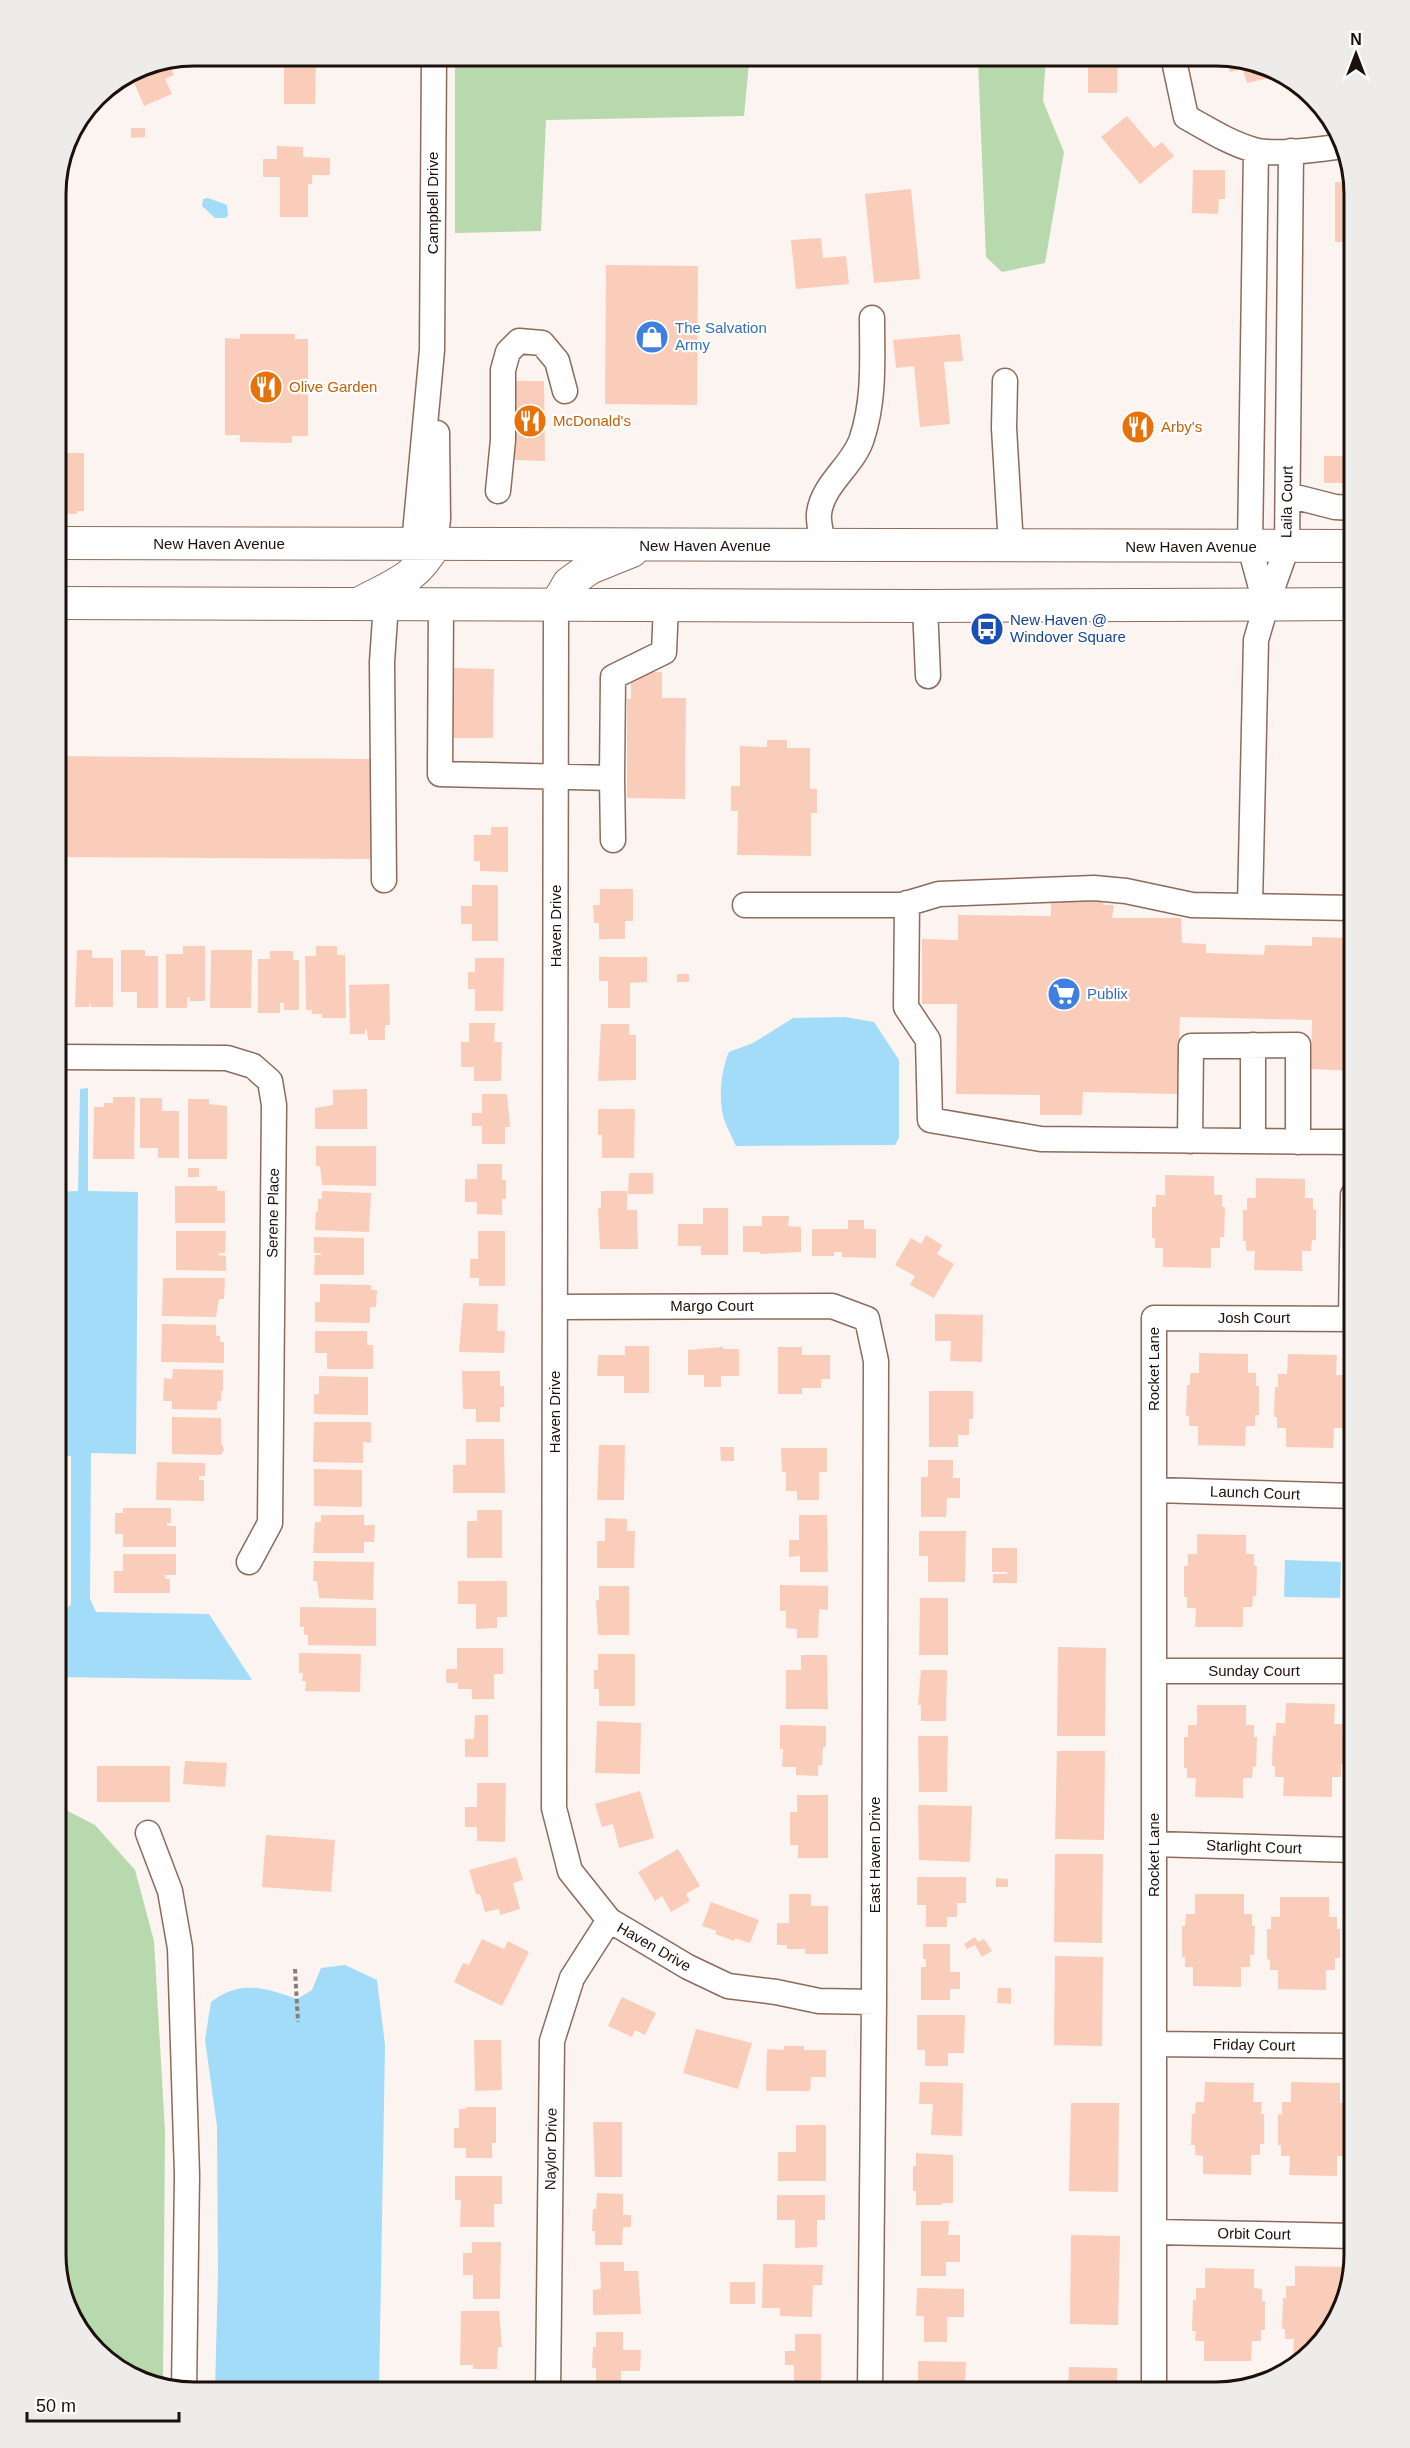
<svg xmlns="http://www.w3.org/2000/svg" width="1410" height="2448" viewBox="0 0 1410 2448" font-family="Helvetica,sans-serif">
  <rect width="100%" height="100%" fill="#fcf4f0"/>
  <path fill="#b8d8ad" d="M455 56H770L749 63 744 116 546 120 541 231 455 233Z
    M772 56H1046L1043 101 1064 152 1045 263 1002 272 986 257 978 60Z
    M56 1805 95 1825 135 1870 154 1941 165 2131 163 2385 117 2369 70 2315 56 2254Z"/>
  <path fill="#a2dcf9" d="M208 198 227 205 228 216 225 218H215L202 206 203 199Z
    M845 1017 874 1022 899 1060V1138L895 1145 736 1146C732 1137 727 1128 724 1119 718 1100 721 1070 729 1052L753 1043 793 1018Z
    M88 1088V1191L138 1192 136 1454 91 1453 90 1599 96 1612 209 1614 252 1680 56 1677V1610H64L71 1605V1456L56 1455V1192L78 1191 80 1089Z
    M1285 1560 1341 1562 1340 1598 1284 1597Z
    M345 1965 377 1980 385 2045 379 2392H215L218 2273 217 2126 205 2040 211 2002C240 1979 265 1988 297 1999L312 1990 321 1968Z"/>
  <path fill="#facdba" d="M284 56H319V66H316L315 104H284Z
    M1088 56H1118L1117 93H1088Z
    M1226 56 1282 75 1247 83 1243 69 1230 72Z
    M168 61 174 75 165 79 172 94 144 106 130 73 141 66Z
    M1127 116 1154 148 1162 142 1174 156 1140 184 1101 137Z
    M131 128H145V137L131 138Z
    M277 146 303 147V157L330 158V175H312V184H308V217H280V177H263V159H277Z
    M1193 170H1225V199H1219L1218 214 1192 213Z
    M1335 182H1352L1355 194 1354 242H1335Z
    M911 189 920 279 874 283 865 194Z
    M821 238 823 258 846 256 849 284 796 289 791 240Z
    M606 265 698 266 697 405 605 404Z
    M240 334H295V339H308V436H292V443L240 442V435H225V338L240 339Z
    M960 334 963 361 944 362 950 424 920 427 914 366 896 368 893 340Z
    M515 381H544L545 461 515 460Z
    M56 453H84V511H77V514H56Z
    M1324 456H1354V483H1324Z
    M453 668 494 669 493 738H453V714H448L449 693H453Z
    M631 672H662V698H686L685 799 627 798V699H631Z
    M767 740H787V748H810V789H817V813H811V856L737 855 738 811H731V786H740V746L767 747Z
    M56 756 372 759 371 859 56 857Z
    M491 827H508V872L480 871V861H474V835H491Z
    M472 885H498V941H472V924H461V906H472Z
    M600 889H633V921H625V939H599V923H594L593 905H600Z
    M1069 898H1103V905H1114L1112 918H1181L1182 943 1206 944V953L1264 955 1265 945 1312 946V937L1354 938V1071L1311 1069 1312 1020 1180 1017 1178 1094 1083 1092 1082 1115H1040V1095L956 1094 957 1004H922V939L958 940V915L1051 916V902H1069Z
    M56 946H67L66 999H56Z
    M183 946H205V1001H190V997H187V1008H166V954H183Z
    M316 946H337V955H345L346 1018H322V1014H312V1010H306L305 956H316Z
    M77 950H92V958H113V1007H91V1002L89 1007H75Z
    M121 950H145V956H158V1008H137V992H121Z
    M211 950H252L251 1008H210Z
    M270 951H293V960H299V1010H284V1003H280V1013H258V959H270Z
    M599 957H647V982L630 983V1008H608V981H599Z
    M475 958H504L503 1011H475V989H468V972H475Z
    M677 974H689V982H677Z
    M389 984 390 1025H385V1040H368L367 1030H365V1034H350L349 985Z
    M469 1023H495L494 1042H502L501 1081H474V1067H461V1042H469Z
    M601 1024H629V1035H636V1080L598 1081Z
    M367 1089V1129H315V1108L333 1105V1090Z
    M482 1094H507L510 1127H505V1144H482V1126H472V1113H482Z
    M56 1096H66L65 1161H56Z
    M113 1097H135L134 1159H93L94 1107H104V1103H113Z
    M140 1098H162V1111H179V1158H158V1148H140Z
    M188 1099H209V1104L227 1106V1159H188Z
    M598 1109H635L634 1158H602V1135H598Z
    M316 1146H376V1186L322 1185 320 1166H316Z
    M477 1164H502V1180H506V1199H502V1215L477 1214V1202H465V1179H477Z
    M188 1168H199V1177H188Z
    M629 1173H653V1194H628Z
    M1165 1175 1214 1176V1195H1222V1207H1225L1224 1237H1220V1248H1211V1268L1163 1267V1248H1155V1238H1152V1207H1156V1195H1165Z
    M1256 1178 1305 1179V1198H1313V1210H1316V1240H1312L1311 1251H1302V1271L1254 1270 1255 1251H1246V1241H1243V1210H1247V1198H1256Z
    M175 1186H217V1191H225V1223H175Z
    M322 1191 371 1193 369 1232 315 1230 316 1212H318V1199H322Z
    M601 1191H627V1210H637L638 1249H600L598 1208H601Z
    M703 1208H728V1255H701V1246H678V1224H703Z
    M762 1216H789L788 1226 801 1227V1252L760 1254V1252H743V1226H762Z
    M848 1220H864V1229H876V1258L842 1257V1252H834V1256H812V1229H848Z
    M176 1231H226L225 1253H219L218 1255 226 1256V1271L176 1270Z
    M478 1231H505V1286H479V1278H470V1259H478Z
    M926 1235 942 1245 937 1254 954 1264 934 1298 910 1285 915 1276 895 1265 911 1238 921 1244Z
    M314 1237 364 1238V1275H314L315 1255H321V1253H314Z
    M163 1278H225L224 1299H219L216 1317 162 1316Z
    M320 1284 371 1285V1290H377L376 1307H370V1323L315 1322V1302H320Z
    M463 1303 498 1304 497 1331H505L504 1353 459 1352Z
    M935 1314 983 1315 982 1362 950 1361 951 1341H935Z
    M162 1324 216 1325V1336H220V1342H224V1363L161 1362Z
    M315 1331H367V1345H373V1369H327V1353H315Z
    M625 1346H649V1393H624V1376H597L598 1355H625Z
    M723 1347V1349H739V1376H721V1387H704V1375H688V1350Z
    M778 1347H802V1355H830V1379H821V1388H802V1394H778Z
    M1199 1353 1248 1354V1373H1256V1386H1259V1415H1255V1426H1246L1245 1446 1198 1445V1426H1189V1416H1186L1187 1385H1190V1373H1199Z
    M1288 1354 1337 1355 1336 1375H1345L1344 1387H1347V1416H1343V1428H1334L1333 1448 1286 1447V1428H1277V1417H1274L1275 1387H1278V1374H1287Z
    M173 1369 223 1370V1391H221V1401H217V1410L172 1409V1401H163L164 1378 172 1379Z
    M462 1371H500V1386H504V1407H500V1422H476V1409H463Z
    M319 1376 368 1377V1415L314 1414V1394H319Z
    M929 1391H973V1419H969V1435H958V1447H929Z
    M172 1417 221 1418V1442L224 1450 221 1455 172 1454Z
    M314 1422H371V1443L363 1442V1463L313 1462Z
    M466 1439H504L505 1493H453V1465H466Z
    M599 1445H625L624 1500H597Z
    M720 1447H734V1461H721Z
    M781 1448H827V1472H819V1500H797V1491H786V1472H782Z
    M928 1460H953V1478H960V1498H947L946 1517H921V1477H928Z
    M157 1462 205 1463V1476H199V1480H204V1501L156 1500Z
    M314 1469 362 1470V1507L314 1506Z
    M123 1508H171V1523H167V1526H176V1547H123V1534H115V1513H123Z
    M477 1510H502V1558H467V1521H477Z
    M321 1515H364V1525H375L374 1542H364V1553H313L315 1522H321Z
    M799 1515H827L828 1572H800V1556L789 1557V1540H799Z
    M605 1518 627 1519V1531H635L634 1568H597V1541H605Z
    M919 1531H966L965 1582H928V1556H919Z
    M1197 1534 1246 1535V1554H1254V1566H1257L1256 1596H1253L1252 1607H1243V1627H1195L1196 1608H1187V1597H1184V1566H1188V1554H1197Z
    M992 1548H1017V1583H993V1574H1007V1572H992Z
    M123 1554H176V1575H165V1579H170V1593H114V1571H123Z
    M314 1561 374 1562 373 1600 319 1598 317 1581H313Z
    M458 1581H507V1617H497V1628L476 1629V1604H458Z
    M780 1585 828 1586V1610L819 1609 818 1638H797V1629L786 1628V1611H780Z
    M599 1586H629V1635H598L596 1600H599Z
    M920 1598H948V1655H919Z
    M300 1607 376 1608V1646L308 1645V1635H304V1627H300Z
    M1058 1647 1106 1648 1105 1736H1057Z
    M457 1648H503V1674H494V1699H472V1689H458V1683H446V1669H457Z
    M299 1653 361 1654 360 1692 305 1691 306 1681H302L303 1673H299Z
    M598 1654H635V1706H599V1689H594V1670H598Z
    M801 1655H827L828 1709H786V1670H801Z
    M921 1670H947L946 1721H921V1705H918Z
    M1286 1703 1335 1704 1334 1724H1343L1342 1736H1345V1765H1341V1777H1332V1797L1283 1796 1284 1777H1275V1766H1272L1273 1735 1276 1736V1723H1285Z
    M1197 1705H1246V1725H1254V1737H1257L1256 1767 1253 1766 1252 1778H1243V1798L1195 1797 1196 1778H1187V1768H1184V1737H1188V1725H1197Z
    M475 1715H488V1757H465V1739H474Z
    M597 1721 641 1723 640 1774 595 1773Z
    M780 1725 826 1726V1747H823L822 1765H818V1776L796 1775V1767H782L783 1749H780Z
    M918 1736H948L947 1792H919Z
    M1057 1751H1105L1104 1840 1055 1839Z
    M185 1761 227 1763 225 1787 183 1784Z
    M97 1766H170V1802H97Z
    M477 1783H506L505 1842 477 1841V1827H465V1807H477Z
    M640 1791 654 1838 619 1848 613 1824 602 1827 595 1804Z
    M797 1795H828V1858H798V1845H790V1812H797Z
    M918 1805 972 1806 970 1862 919 1860Z
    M266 1835 335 1840 331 1892 262 1887Z
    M678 1849 700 1886 686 1894 690 1901 671 1912 662 1896 655 1901 638 1872Z
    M1055 1854H1103L1102 1943 1054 1942Z
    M516 1857 523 1880 513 1883 520 1909 500 1915 499 1909 485 1912 480 1894H476L469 1870Z
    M917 1877H966V1903H957V1917H947V1927H926V1905H917Z
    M996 1878 1008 1879V1887H996Z
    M789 1894H811V1906H828V1954H805V1949H787V1945H777V1923H789Z
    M1195 1894H1244V1914H1252V1926H1255L1254 1955H1250V1967H1241V1987L1193 1986V1967H1185V1957H1182V1926H1185L1186 1914H1195Z
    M1280 1897H1329V1917H1337V1929H1340V1958H1335V1970H1326V1990L1278 1989V1970H1270V1960L1267 1959V1929H1271V1917H1280Z
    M711 1902 759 1920 750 1943 735 1938 734 1941 715 1934 717 1931 702 1926Z
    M975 1937 978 1942 984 1939 992 1951 982 1957 975 1945 967 1949 964 1944Z
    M482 1939 504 1949 508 1941 529 1952 502 2006 454 1982 463 1963 469 1965Z
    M923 1944H950V1972H960V1989H950V2000H921V1967H926V1959H923Z
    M1055 1956 1103 1957 1102 2046 1054 2045Z
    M998 1988H1011V2004L997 2003Z
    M622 1997 656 2013 645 2035 635 2030 632 2037 608 2026Z
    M917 2015H965L964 2053H948V2066H925V2050H917Z
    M696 2029 752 2043 738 2089 683 2073Z
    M474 2040H501L502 2090 475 2091Z
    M784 2046H804V2050H826V2077H811L810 2091H766L767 2049 784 2050Z
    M920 2082 963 2083 962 2136 931 2135 933 2104H919Z
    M1205 2082 1254 2083 1253 2102H1262L1261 2114H1264V2144H1260V2155H1251V2175L1203 2174V2156L1195 2155V2145H1191L1192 2114H1195L1196 2102H1204Z
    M1291 2082 1340 2083V2103H1348V2115H1351V2144H1347L1346 2156H1337V2176L1289 2175 1290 2156H1281V2145H1278V2114L1282 2115V2102H1291Z
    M1071 2103H1119L1118 2192 1069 2191Z
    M466 2107H496V2143H492V2158H466V2148H454V2128H459V2109H466Z
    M593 2122H622V2177H595Z
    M796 2125H826V2181H778V2152H796Z
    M916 2153 953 2155V2203H942V2205H916V2191H913V2166H916Z
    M455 2176H502V2204H494V2227H460L461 2200H455Z
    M597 2193 623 2194V2215H631V2227H623L622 2245H595V2231H592L593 2209H596Z
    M777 2195H825V2220H817V2247L795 2248V2220H777Z
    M921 2221H949L948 2235H960V2262H946V2276H921Z
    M1071 2235 1120 2236 1118 2325 1070 2324Z
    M472 2242H501L500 2299H473V2275H463V2253H472Z
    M600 2262H624V2271H638L641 2314 593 2315V2290L601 2289Z
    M763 2264 823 2265 822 2285H813L812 2317 780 2316V2308H762Z
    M1295 2266 1344 2267 1345 2286 1331 2331 1300 2359H1293L1294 2339H1285V2329H1282L1283 2298H1286V2286H1295Z
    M1205 2268 1254 2269V2288L1262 2289V2301H1265V2330H1261V2341H1252L1251 2361H1204V2341H1195L1196 2331H1192L1193 2300H1196V2288H1205Z
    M730 2282H755V2304H730Z
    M917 2288 964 2289V2317H947V2342H924V2316H916Z
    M461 2311H499L502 2347H498L497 2369H473V2365H460Z
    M596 2332H623V2350H641L640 2371H621V2382H596V2368H592L593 2347H596Z
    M795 2334H821V2385H794V2365H785V2351H795Z
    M918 2361 966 2362 965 2384H959V2392H923V2381H918Z
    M1069 2367 1117 2368V2392H1068Z
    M446 2384H500V2392H446Z"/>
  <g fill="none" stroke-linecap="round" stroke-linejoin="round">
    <g stroke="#8d6b5c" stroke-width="27">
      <path id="minor" d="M1173 56 1186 117C1208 129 1229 143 1254 150 1276 156 1320 149 1343 146
        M1256 151 1250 547 1266 606
        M1005 381 1004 428 1011 546
        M498 491 503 440V370L508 352 519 341 542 343 557 361 565 391
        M1288 495 1335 507 1354 508
        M414 544 432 350 434 56
        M435 544 438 519 437 433
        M824 546C822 536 818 524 819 514 822 484 854 465 862 438 875 398 872 359 872 318
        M441 604 440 774 612 778 613 677 664 652 666 605
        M556 605 554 1808 570 1871 609 1920 688 1967 728 1986 776 1992 819 2001 874 2002
        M925 606 928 676
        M612 778 613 840
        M384 880 382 662 386 604
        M907 903 906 1007 928 1040 930 1120 1041 1139 1354 1142
        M745 905H902L939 894 1094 888 1126 891 1192 905 1354 908
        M1250 906 1256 640 1266 606 1287 547 1291 151
        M1253 1045V1141
        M56 1057 227 1058 253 1066 270 1081 274 1105 270 1523 249 1562
        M1190 1141 1191 1046 1298 1045V1142
        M555 1307 832 1306 867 1319 876 1361 874 2002 870 2392
        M1351 1319 1353 1195
        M1155 1490 1354 1496
        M1154 1671H1354
        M148 1833 170 1891 180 1948 187 2175 184 2392
        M1154 1844 1354 1850
        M1154 2044 1354 2046
        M1154 2232 1354 2236
        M548 2392 552 2041 572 1978 609 1920
        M1154 2392V1318L1354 1319"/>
    </g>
    <g stroke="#8d6b5c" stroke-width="34">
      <path id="major" d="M56 543 1354 546
        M362 602C394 585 417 578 435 544
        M56 603 925 606 1354 604
        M556 605 569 583 590 568 632 551"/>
    </g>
    <path stroke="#897e79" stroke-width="4" stroke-dasharray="4.5 3" stroke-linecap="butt" d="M295 1969 298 2022"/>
    <use href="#minor" stroke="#fff" stroke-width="24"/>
    <use href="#major" stroke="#fff" stroke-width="32"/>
  </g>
  <defs>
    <g id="shop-disc" transform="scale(1.725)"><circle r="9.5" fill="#3f7fe0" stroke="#fff"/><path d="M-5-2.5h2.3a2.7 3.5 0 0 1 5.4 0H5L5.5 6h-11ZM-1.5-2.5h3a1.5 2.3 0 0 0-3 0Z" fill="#fff"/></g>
    <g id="restaurant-disc" transform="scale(1.725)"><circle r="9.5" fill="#e8710a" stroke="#fff"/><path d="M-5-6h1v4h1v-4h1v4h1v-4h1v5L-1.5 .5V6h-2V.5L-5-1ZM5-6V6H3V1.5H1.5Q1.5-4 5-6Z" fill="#fff"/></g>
    <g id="bus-disc" transform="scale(1.725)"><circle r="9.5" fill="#1a4fb4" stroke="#fff"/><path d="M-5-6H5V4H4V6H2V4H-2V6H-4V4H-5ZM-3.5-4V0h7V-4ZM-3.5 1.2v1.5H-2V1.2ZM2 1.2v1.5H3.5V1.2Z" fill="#fff"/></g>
    <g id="supermarket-disc" transform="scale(1.725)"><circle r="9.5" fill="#3f7fe0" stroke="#fff"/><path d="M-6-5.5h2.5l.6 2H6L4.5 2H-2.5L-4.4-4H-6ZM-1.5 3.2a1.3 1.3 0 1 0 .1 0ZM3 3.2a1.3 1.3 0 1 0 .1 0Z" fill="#fff"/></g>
  </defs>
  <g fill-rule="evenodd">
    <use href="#shop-disc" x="652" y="337"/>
    <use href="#restaurant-disc" x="266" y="387"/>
    <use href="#restaurant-disc" x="530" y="421"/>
    <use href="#restaurant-disc" x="1138" y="427"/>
    <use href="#bus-disc" x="987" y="629"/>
    <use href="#supermarket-disc" x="1064" y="994"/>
  </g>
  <g text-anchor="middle" stroke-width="4.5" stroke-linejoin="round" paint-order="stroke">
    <g font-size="15" fill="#1d100a" stroke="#fff">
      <text transform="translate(433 203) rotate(-90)" y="5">Campbell Drive</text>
      <text transform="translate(1287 502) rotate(-89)" y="5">Laila Court</text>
      <text x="219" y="549">New Haven Avenue</text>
      <text x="705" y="551">New Haven Avenue</text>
      <text x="1191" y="552">New Haven Avenue</text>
      <text transform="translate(556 926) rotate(-90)" y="5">Haven Drive</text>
      <text transform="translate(273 1213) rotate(-89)" y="5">Serene Place</text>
      <text x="712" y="1311">Margo Court</text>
      <text x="1254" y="1323">Josh Court</text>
      <text transform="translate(1154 1369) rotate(-90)" y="5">Rocket Lane</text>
      <text transform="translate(555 1412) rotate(-90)" y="5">Haven Drive</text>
      <text transform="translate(1255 1493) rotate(2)" y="5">Launch Court</text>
      <text x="1254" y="1676">Sunday Court</text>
      <text transform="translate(1254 1847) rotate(2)" y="5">Starlight Court</text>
      <text transform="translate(875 1855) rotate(-90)" y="5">East Haven Drive</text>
      <text transform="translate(1154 1855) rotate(-90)" y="5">Rocket Lane</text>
      <text transform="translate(654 1947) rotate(30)" y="5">Haven Drive</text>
      <text transform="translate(1254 2045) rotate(1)" y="5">Friday Court</text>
      <text transform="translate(551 2149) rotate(-89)" y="5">Naylor Drive</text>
      <text transform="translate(1254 2234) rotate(1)" y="5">Orbit Court</text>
    </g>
    <g font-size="15" fill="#366cbe" stroke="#fff" text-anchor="start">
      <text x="675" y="333">The Salvation<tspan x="675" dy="17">Army</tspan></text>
      <text x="1087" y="999">Publix</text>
    </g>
    <g font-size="15" fill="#c56008" stroke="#fff" text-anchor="start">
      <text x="289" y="392">Olive Garden</text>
      <text x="553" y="426">McDonald's</text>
      <text x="1161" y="432">Arby's</text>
    </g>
    <g font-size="15" fill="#164399" stroke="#fff" text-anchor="start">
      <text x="1010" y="625">New Haven @<tspan x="1010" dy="17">Windover Square</tspan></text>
    </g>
  </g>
  <path d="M0 0H1410V2448H0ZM194 66H1216A128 128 0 0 1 1344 194V2254A128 128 0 0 1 1216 2382H194A128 128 0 0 1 66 2254V194A128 128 0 0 1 194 66Z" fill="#edeceb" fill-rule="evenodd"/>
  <path fill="none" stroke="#1d100a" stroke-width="3" d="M194 66H1216A128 128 0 0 1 1344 194V2254A128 128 0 0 1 1216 2382H194A128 128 0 0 1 66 2254V194A128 128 0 0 1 194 66Z"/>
  <g transform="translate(1356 54)" stroke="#ffffff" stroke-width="4.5" paint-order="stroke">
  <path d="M0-4.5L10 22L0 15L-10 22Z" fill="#1d100a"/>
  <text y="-9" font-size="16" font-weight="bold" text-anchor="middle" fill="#1d100a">N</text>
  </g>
  <path d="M27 2412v9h152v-9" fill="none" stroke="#1d100a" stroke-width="3"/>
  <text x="36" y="2412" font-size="18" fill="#1d100a" stroke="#ffffff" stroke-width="4.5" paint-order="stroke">50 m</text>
</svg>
